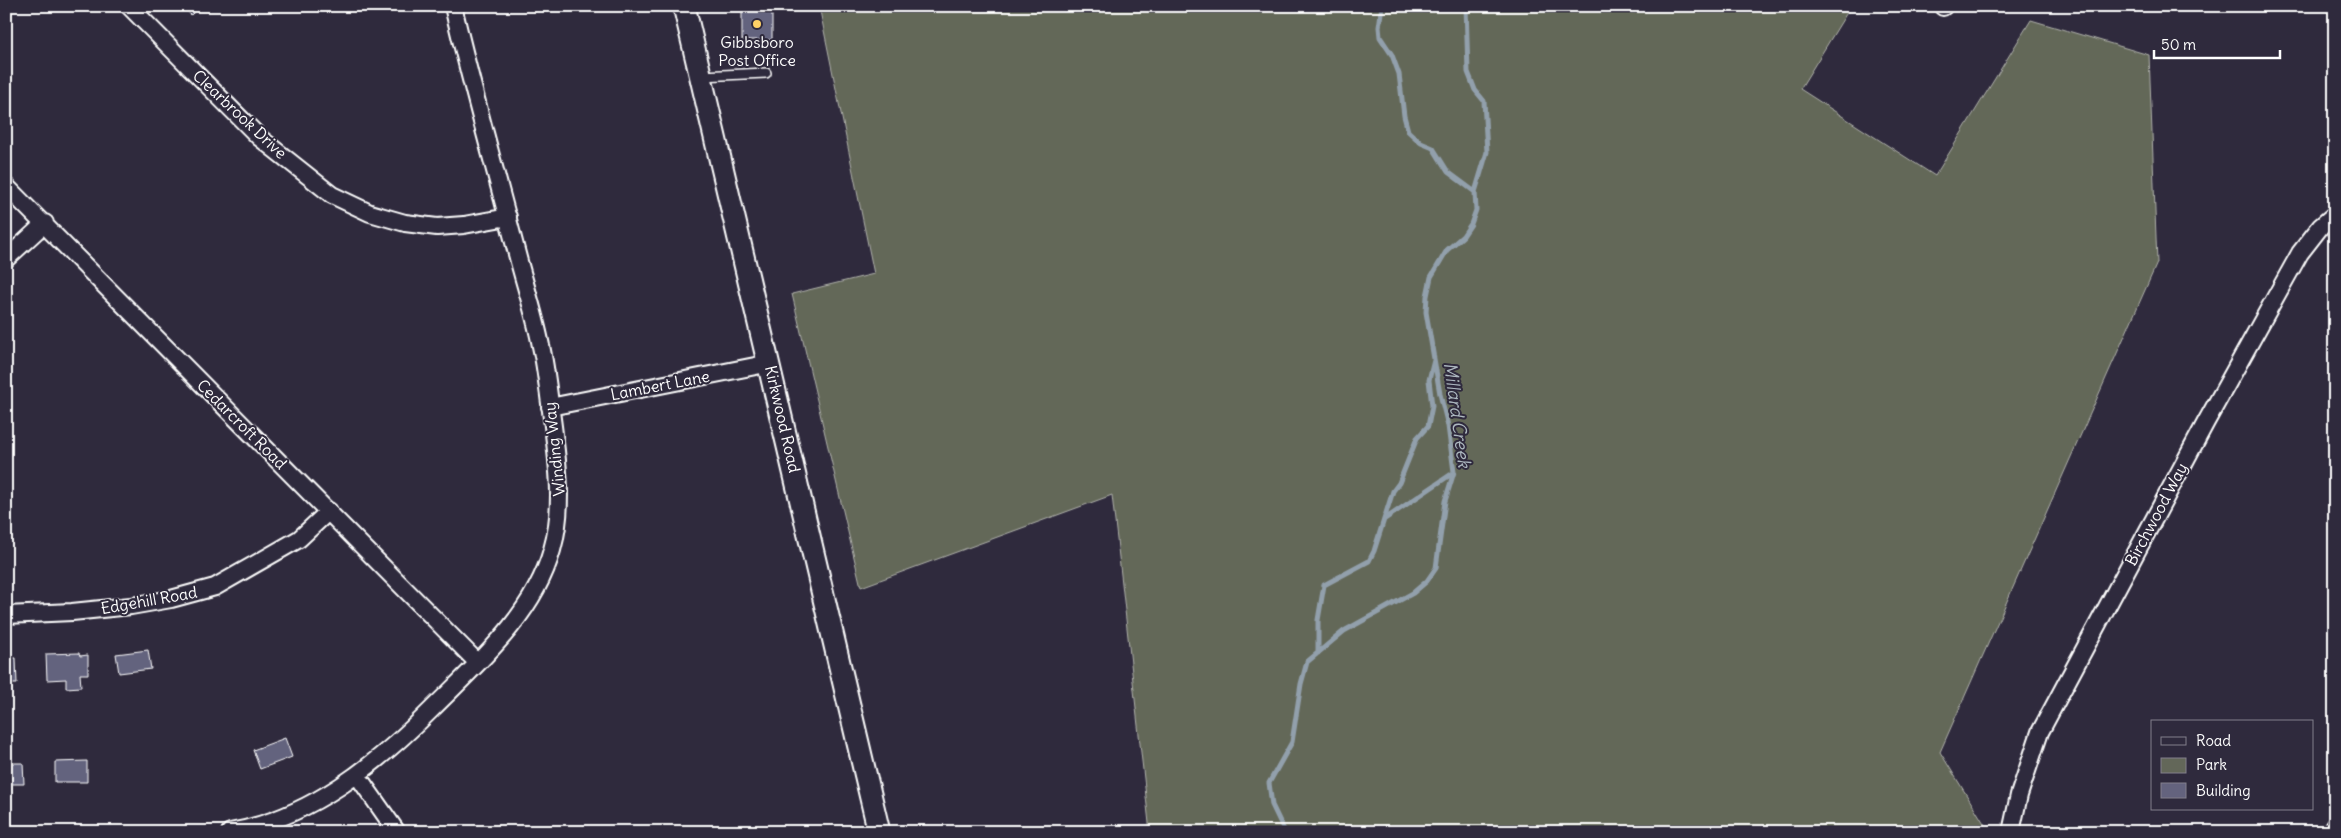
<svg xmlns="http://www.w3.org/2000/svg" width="2341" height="838" viewBox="0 0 2341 838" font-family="Delius,sans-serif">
  <rect width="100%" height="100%" fill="#2f2a3d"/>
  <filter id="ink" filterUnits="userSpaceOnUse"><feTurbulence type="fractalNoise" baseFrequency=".02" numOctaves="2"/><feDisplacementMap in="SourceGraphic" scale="10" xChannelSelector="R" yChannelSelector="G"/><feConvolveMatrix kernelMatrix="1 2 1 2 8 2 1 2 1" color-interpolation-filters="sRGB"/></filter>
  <g filter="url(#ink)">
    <path fill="#636759" stroke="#b1b3ac" d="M819 6H1851L1800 89 1935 176 2031 20 2149 55 2157 263 1940 752 1985 825 1984 832H1150L1112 495 861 587 792 294 874 274Z"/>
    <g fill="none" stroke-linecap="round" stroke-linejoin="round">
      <path stroke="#92a0ac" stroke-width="5" d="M1382 6 1379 27 1380 37 1392 55 1399 74 1404 116 1408 131 1421 143 1433 148 1448 172 1475 192
        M1385 519 1453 473
        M1318 653V620L1324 585 1369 561 1374 551 1393 491 1399 483 1417 438 1428 426 1432 406 1429 380 1434 360
        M1285 832 1272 805 1269 783 1292 742 1301 684 1307 662 1344 631 1413 593 1427 581 1436 568 1445 501 1454 472 1448 426 1440 394 1426 312 1427 296 1431 277 1447 250 1463 236 1471 224 1476 210 1475 192 1487 152 1484 101 1475 90 1468 72 1466 6"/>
    </g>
    <path fill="#64637e" stroke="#fff" d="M181 6H200L191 15Z
      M736 6H772V40H742V7Z
      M148 650 151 669 119 673 116 654Z
      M79 653 80 656 88 655V674H80L81 687 66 688V679L47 680 46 654Z
      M6 658H16L17 684H6Z
      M285 738 292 757 260 769 253 750Z
      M87 761V782H55V762Z
      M6 763H23L24 784H6Z"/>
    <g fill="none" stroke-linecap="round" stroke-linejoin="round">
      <g stroke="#fff" stroke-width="12">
        <path id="service" d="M701 76 766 73"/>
      </g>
      <g stroke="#fff" stroke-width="20">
        <path id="minor" d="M129 6 260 138 332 195 370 213 405 223 437 227 464 225 508 217
          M1943 7 1944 6
          M6 186 478 663
          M6 259 45 223
          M550 407 770 363
          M6 615 72 612 131 606 171 599 215 587 299 539 329 511
          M357 775 397 832
          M230 832C310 818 376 765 432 709 478 663 534 615 552 550 565 505 557 457 551 411 548 390 546 368 541 346 535 315 525 285 517 254 496 172 472 89 453 6
          M2011 832 2019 795 2040 732 2206 422 2300 253 2321 226 2335 214
          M2330 832 2335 824"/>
      </g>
      <g stroke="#fff" stroke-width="25">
        <path id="tertiary" d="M684 6 879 832"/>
      </g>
      <use href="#service" stroke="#2f2a3d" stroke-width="9"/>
      <use href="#minor" stroke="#2f2a3d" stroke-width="16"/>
      <use href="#tertiary" stroke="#2f2a3d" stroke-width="21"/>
    </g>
  </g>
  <circle fill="#ffd166" stroke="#2f2a3d" stroke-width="2" cx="757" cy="24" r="5"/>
  <g text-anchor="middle" stroke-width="4" stroke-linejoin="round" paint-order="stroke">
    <g font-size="16" fill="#fff" stroke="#2f2a3d">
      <text x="757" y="48">Gibbsboro<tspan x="757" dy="18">Post Office</tspan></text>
    </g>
    <g font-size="16" fill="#fff" stroke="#2f2a3d">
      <text transform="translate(240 114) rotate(43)" y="6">Clearbrook Drive</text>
      <text transform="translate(660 385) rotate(-11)" y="6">Lambert Lane</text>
      <text transform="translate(783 419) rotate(77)" y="6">Kirkwood Road</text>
      <text transform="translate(242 424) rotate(45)" y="6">Cedarcroft Road</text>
      <text transform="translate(554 449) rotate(-96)" y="6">Winding Way</text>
      <text transform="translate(2156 514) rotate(-62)" y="6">Birchwood Way</text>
      <text transform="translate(149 600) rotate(-10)" y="6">Edgehill Road</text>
    </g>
    <g font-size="18" font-style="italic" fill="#adb8c0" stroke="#2f2a3d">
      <text transform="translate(1457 415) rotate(82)" y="6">Millard Creek</text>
    </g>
  </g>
  <rect width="2341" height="838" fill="none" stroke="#2f2a3d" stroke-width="25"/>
  <rect x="12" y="12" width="2316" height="813" fill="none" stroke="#fff" stroke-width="2" filter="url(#ink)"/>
  <rect x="2151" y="720" width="162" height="90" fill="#2f2a3d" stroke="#827f8b"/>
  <rect x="2161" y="737" width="25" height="8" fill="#2f2a3d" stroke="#827f8b"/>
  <text x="2196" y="746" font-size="15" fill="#ffffff">Road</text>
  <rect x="2161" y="758" width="25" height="15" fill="#636759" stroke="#827f8b"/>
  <text x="2196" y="770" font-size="15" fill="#ffffff">Park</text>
  <rect x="2161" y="783" width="25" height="15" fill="#64637e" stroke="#827f8b"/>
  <text x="2196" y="796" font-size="15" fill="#ffffff">Building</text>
  <path d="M2154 50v8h126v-8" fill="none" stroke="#ffffff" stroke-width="2.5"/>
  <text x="2161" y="50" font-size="15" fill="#ffffff" stroke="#2f2a3d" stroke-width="4" paint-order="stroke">50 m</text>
</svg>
